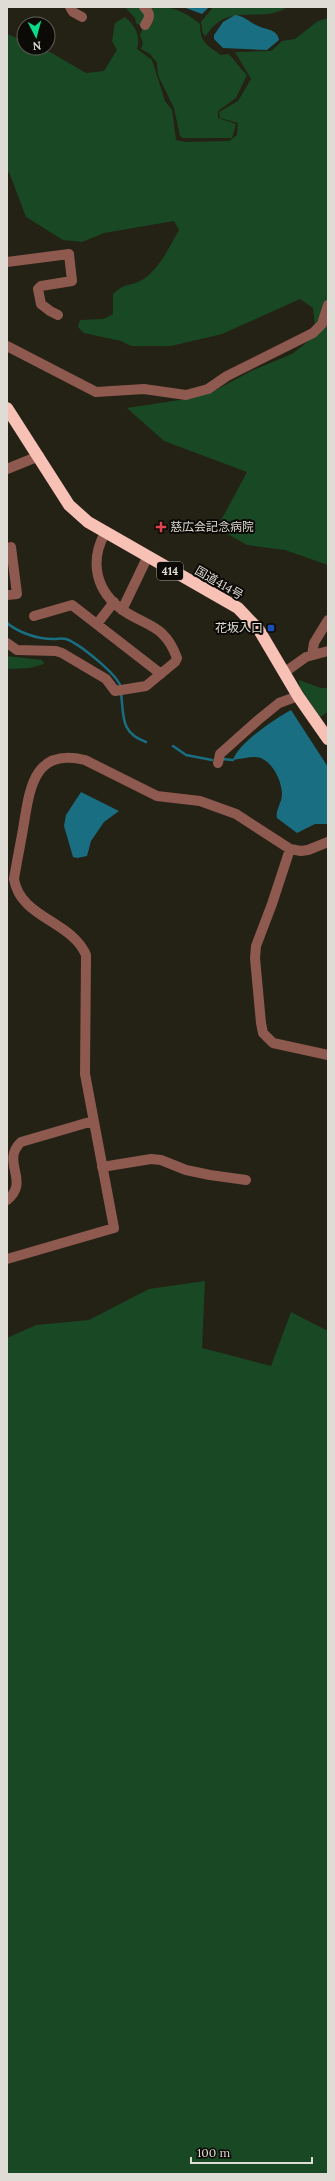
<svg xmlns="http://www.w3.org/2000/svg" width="335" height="2181" viewBox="0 0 335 2181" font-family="Lora,'Noto Sans JP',serif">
  <rect width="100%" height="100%" fill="#242115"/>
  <path fill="#194924" d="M125 7C157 7 174 2 200 24 200 43 207 45 221 55L228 54C236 60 239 68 247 75L236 98 218 111V118L236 124 232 138H183L180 136 174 108 158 75 157 63 150 54 141 49 143 43 140 35 143 28 136 23 135 18Z
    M213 7H287C262 25 228 0 206 36L203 34 201 22Z
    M125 17C135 26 141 35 137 49L152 60 165 101 172 110 176 140 185 142 229 141 237 135 238 123 220 118 219 112 238 101 251 79 235 52 271 51 282 41 295 39 318 21 328 18V565L285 550 247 545 217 528 247 472 164 441 127 408 193 398 216 390 251 371 292 354 316 335 313 308 300 299 222 334 171 346H131L121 341 84 333 78 327 80 320 104 319 113 314V294C126 282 128 287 140 281 159 271 169 247 179 230L174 221 104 233 82 242 63 240 26 217 9 172 7 171V34L24 41V48H43L86 73 104 71 117 50 112 41 115 23Z
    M7 656 42 660 44 664 30 668 7 669Z
    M299 680 321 688H328V712L320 717 300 687Z
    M205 1281 202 1348 271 1366 291 1312 328 1331V2174H7V1338L36 1325 89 1320 149 1289Z"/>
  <path fill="#196e81" d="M183 7H209L202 14Z
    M235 15C244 16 248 21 256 25 264 30 277 28 279 40L267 50 223 48 214 39V35L223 22Z
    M291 710 328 767V824H315L297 833 277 818C275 810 282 803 282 794 282 781 271 757 255 757 248 757 240 759 233 760 238 743 275 719 291 710Z
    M81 792 119 811 104 822 91 841 87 856 77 858 73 857 64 826 66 815Z"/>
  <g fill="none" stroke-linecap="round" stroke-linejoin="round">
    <path stroke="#196e81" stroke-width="2.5" d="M7 623C19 633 38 639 53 639 58 639 61 638 66 639 78 643 119 675 121 688
      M121 693C124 716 120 733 146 742
      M173 746 186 755 212 760
      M222 759 233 760"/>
    <path stroke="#8e594f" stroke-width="10" d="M70 7 73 12 82 17
      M144 7C151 14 150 17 145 25
      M7 262 69 254 72 281 41 286 38 289 41 304 50 311 58 315
      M7 346 96 392 144 389 186 395 208 389 227 376 313 333 322 324 328 305
      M7 469 39 456
      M7 548 11 547 17 594 7 595
      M122 610 147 558
      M34 616 72 605 161 674
      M97 624 114 602
      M7 643 17 650 56 651 62 653 106 679 115 691 146 686 175 662 177 658C165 625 148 627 124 611 96 592 89 562 105 533
      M312 655 314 643 328 620
      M285 672 306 657 328 651
      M218 763 220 754 257 721 279 703 298 696
      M290 849 272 904 256 946 255 958 261 1023 263 1033 273 1043 328 1055
      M102 1167 151 1159 161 1160 186 1170 210 1175 246 1180
      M7 1200C31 1181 0 1162 21 1142L93 1121
      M7 1259 114 1228 85 1074 86 955C72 921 20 918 14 879 17 860 21 842 24 823 30 786 35 748 85 760L157 796 200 801 236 814 290 849 301 851 308 850 328 842"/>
    <path stroke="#f8c1b6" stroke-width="12" d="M7 408 69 505 88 522 238 608 259 630 298 696 328 739"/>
  </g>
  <path fill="#e0444e" stroke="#0c0a06" stroke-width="1.5" d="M159 521h4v4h4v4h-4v4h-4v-4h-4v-4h4z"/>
  <rect fill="#1a4fb4" stroke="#0c0a06" stroke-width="1.5" x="267" y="624" width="8" height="8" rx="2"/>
  <g text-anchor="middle" stroke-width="4" stroke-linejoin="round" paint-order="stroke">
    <rect fill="#0c0a06" stroke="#9f9d96" stroke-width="1" x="157" y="562" width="26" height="18" rx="3"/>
    <g font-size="11" font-weight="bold" fill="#dedcd4">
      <text x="170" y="575">414</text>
    </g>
    <g font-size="12" fill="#dedcd4" stroke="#0c0a06" text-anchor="start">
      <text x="170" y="531">慈広会記念病院</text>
      <text x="263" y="632" text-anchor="end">花坂入口</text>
    </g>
    <g font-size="12" fill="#dedcd4" stroke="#0c0a06">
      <text transform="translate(219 583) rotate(30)" y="4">国道414号</text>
    </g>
  </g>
  <rect width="335" height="2181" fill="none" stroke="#dedcd4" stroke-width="16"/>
  <g transform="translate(36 36) rotate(174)"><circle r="19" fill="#0c0a06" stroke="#605e58"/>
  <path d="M0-3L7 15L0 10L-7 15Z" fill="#0dd98a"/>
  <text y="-6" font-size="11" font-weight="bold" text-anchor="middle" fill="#dedcd4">N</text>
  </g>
  <path d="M191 2157v6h121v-6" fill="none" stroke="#dedcd4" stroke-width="2"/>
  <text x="197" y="2157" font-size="12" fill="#dedcd4" stroke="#0c0a06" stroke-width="3" paint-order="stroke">100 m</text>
</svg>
